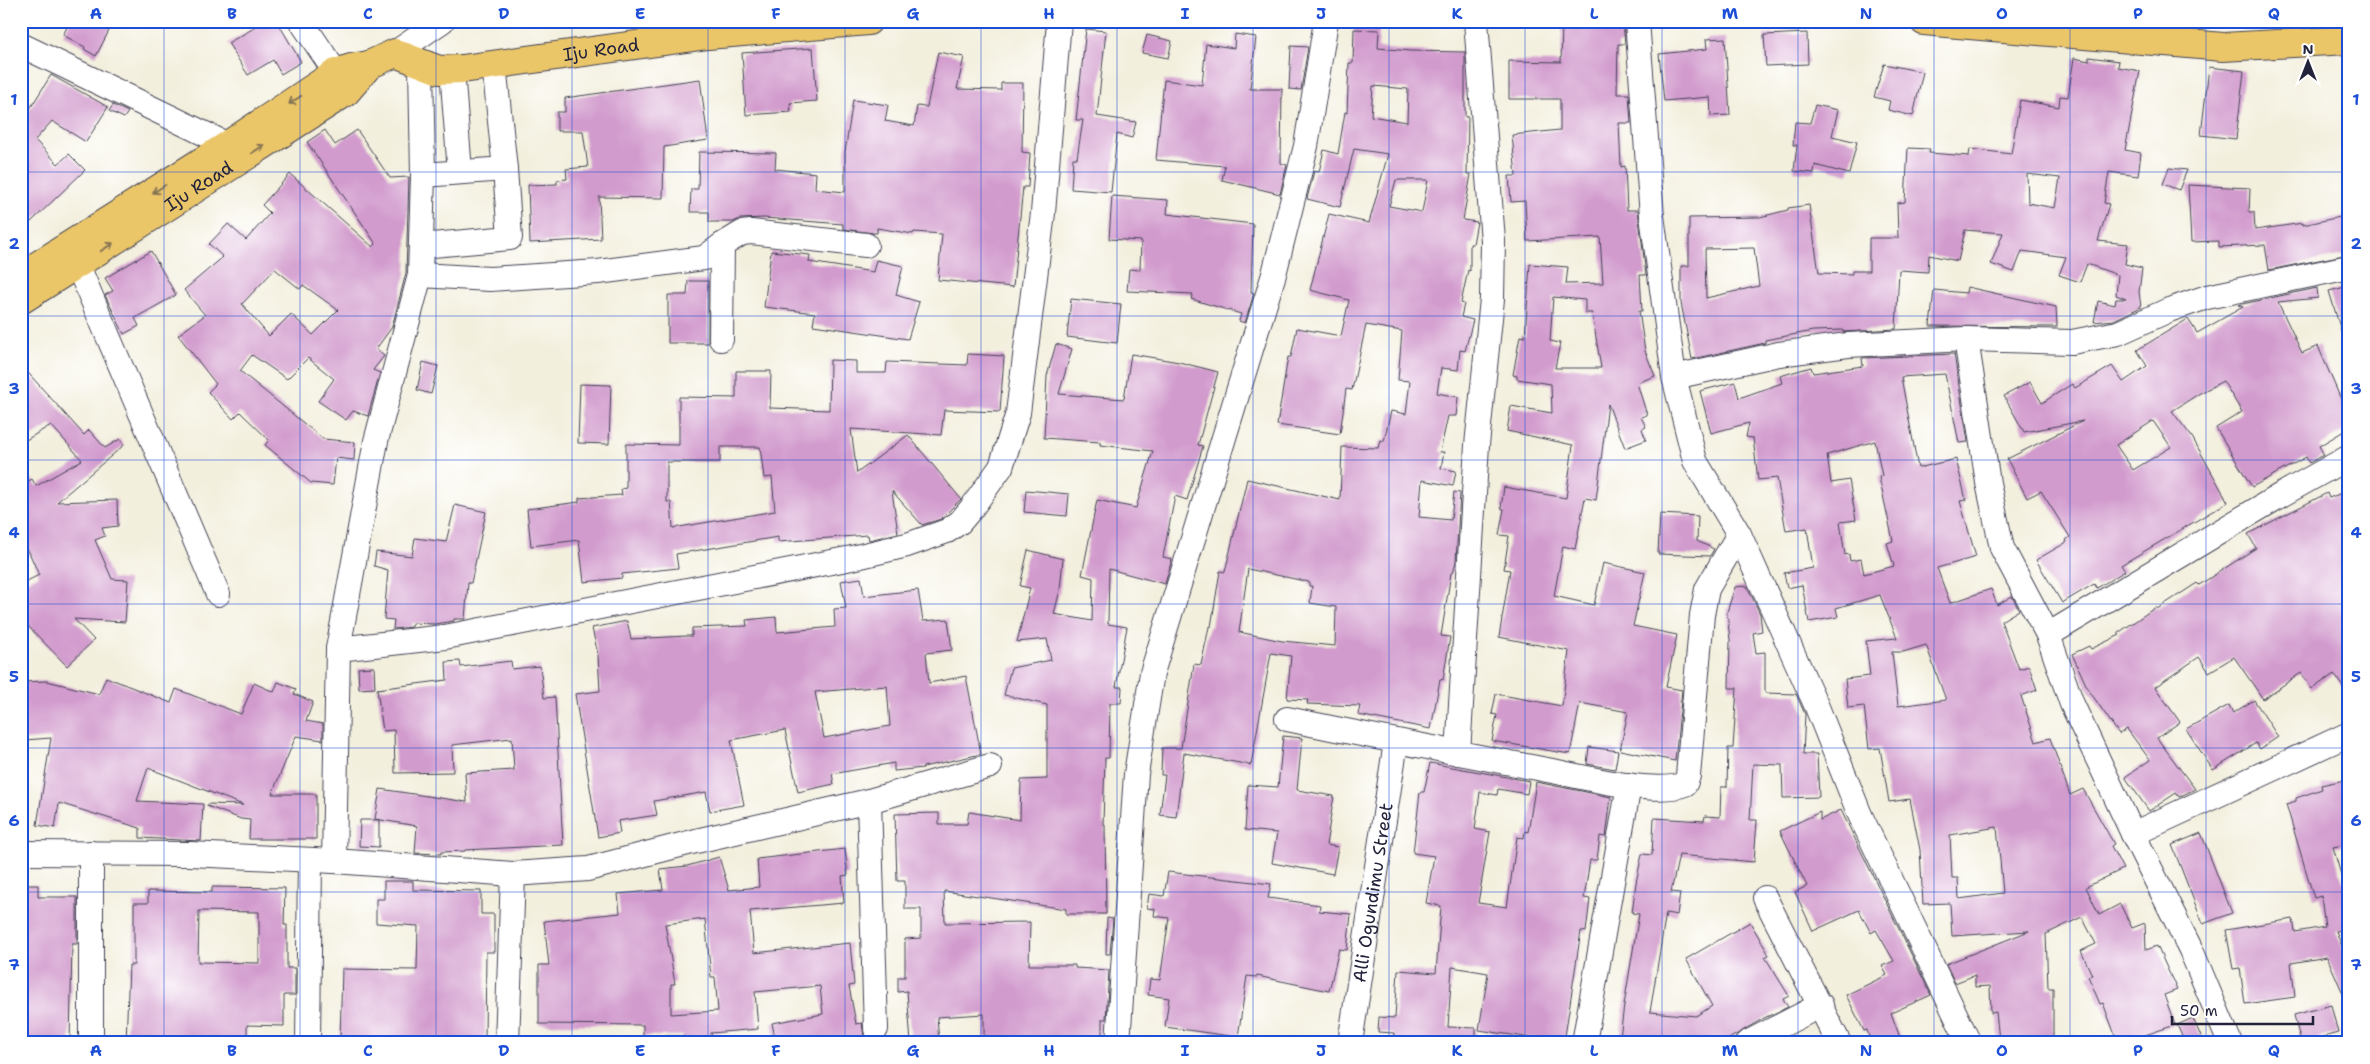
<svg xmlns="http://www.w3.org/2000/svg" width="2370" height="1064" viewBox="0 0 2370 1064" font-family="'Shantell Sans',sans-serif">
  <rect width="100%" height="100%" fill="#fff"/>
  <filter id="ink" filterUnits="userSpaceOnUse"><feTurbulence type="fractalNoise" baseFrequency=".02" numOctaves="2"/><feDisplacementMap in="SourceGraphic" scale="10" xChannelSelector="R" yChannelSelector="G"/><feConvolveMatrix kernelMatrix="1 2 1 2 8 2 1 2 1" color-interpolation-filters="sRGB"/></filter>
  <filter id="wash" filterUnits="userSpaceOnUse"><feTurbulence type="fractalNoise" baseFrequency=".0096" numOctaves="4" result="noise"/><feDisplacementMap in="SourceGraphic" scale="20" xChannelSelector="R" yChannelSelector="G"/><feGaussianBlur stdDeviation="1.12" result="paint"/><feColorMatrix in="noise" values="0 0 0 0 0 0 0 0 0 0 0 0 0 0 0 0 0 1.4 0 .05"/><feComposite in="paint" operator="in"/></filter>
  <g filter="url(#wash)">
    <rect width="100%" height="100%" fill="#f3efdd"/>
    <g id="blocks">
      <path fill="#d29bcd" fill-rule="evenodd" d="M70 21H114L96 56 84 49 85 47 63 35Z
        M250 21H277L301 62 281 74 273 60 248 75 228 43 254 28Z
        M1562 23 1623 24 1625 44H1618L1617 94H1629L1631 123H1619L1621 167 1625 166 1627 210H1638L1646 275H1640L1642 311H1639L1645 351 1655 376 1637 383 1647 415 1641 417 1646 427 1642 429 1646 440 1625 448 1608 404 1596 500 1585 498 1575 549 1563 546 1554 596 1594 605 1603 563 1645 572 1633 626 1677 635 1666 687 1682 690 1675 761 1620 750 1628 712 1580 703 1570 754 1492 741 1497 715 1492 714 1496 694 1562 706 1569 651 1499 637 1510 570 1504 569 1509 536 1499 535 1504 509 1501 508 1504 487 1566 498 1573 445 1507 431 1511 406 1552 413 1551 384 1517 379V376L1513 375 1520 336 1525 337 1530 264 1568 267 1566 284 1603 283 1600 237 1527 241 1525 201 1511 202 1509 176H1516L1512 135 1560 130V99H1509V61L1561 62ZM1553 297 1585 300V313H1592L1601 368H1555L1560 343 1550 341Z
        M1086 29 1106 31 1097 116 1136 122 1132 138 1117 134 1111 192 1071 189 1073 158H1077L1083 120H1076Z
        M1354 29 1379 30 1378 48 1410 51 1465 52V117H1468L1467 174H1471L1463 220 1477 222 1473 244H1470V271L1468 270 1461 303 1464 304 1461 317 1473 320 1465 351 1460 350 1458 370 1441 368 1437 393 1458 397 1456 416H1448L1440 452H1444L1441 468 1456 471 1453 486 1422 480 1419 517 1451 520 1454 492 1460 493 1456 561 1453 573H1451L1441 636 1450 637 1443 680 1440 679 1431 729 1358 715 1360 706 1307 704 1308 700 1287 699 1291 656 1271 653 1251 765 1184 753 1176 817 1160 815 1165 775H1161L1162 748H1181L1194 664 1201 665 1209 627H1211L1220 571 1225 572 1247 479 1340 500 1342 447 1378 448 1380 440 1384 441 1391 411 1406 414 1410 381 1398 380 1402 331 1366 325 1352 390 1346 389 1340 434 1277 425 1288 357H1291L1297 328 1341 336 1349 300 1310 290 1329 214 1369 223 1388 154 1354 149 1340 207 1307 199 1314 171 1319 172 1324 150 1338 154 1345 112 1347 113 1349 63H1353ZM1373 86 1408 89 1407 122 1371 116ZM1396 180H1428L1422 212 1389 206ZM1248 569 1309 582V586H1312L1310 603 1336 607 1335 646 1282 641 1239 632Z
        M1807 33 1808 64 1766 66 1764 35Z
        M1235 34 1256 37 1250 89H1282L1281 163 1287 165 1280 194 1222 180 1225 166 1156 160 1164 80 1202 85 1206 44 1234 48Z
        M1147 35 1172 41 1168 58 1142 53Z
        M1725 38 1730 115 1711 116 1710 97 1664 101 1659 54 1707 49 1706 39Z
        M1291 46 1308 47 1301 90 1289 89Z
        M813 48 817 101 790 103 791 112 746 115 742 53Z
        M938 52 964 57 957 89 1001 90V83H1023L1022 152 1030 153 1028 187H1023L1013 287 938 280 942 234 914 232 913 234 877 228V233H873L843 229V224L764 218 740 219 733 222H709V212H690L691 189H698L699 152 776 153 775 169 816 173 815 189 845 192V152L853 100 888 105 885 121 914 126 917 106 927 107Z
        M2089 57 2119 61 2118 67 2140 71 2125 150 2141 153 2138 176 2109 172 2104 203 2109 204 2098 241 2128 244 2125 264 2142 268 2139 292 2141 307 2114 320 2094 322 2098 301 2115 305 2116 299H2126L2116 295 2118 275 2087 264 2080 282 2059 275 2066 257 2022 251 2014 272 1991 264 2003 233 1965 230 1958 261 1929 255 1928 272 1899 270 1896 329 1843 332V330L1813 331 1765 340V343L1692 359 1681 303V266H1689V218L1760 217 1788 210V208L1809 205 1819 273 1852 274V271H1869V238H1898L1897 203 1905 202 1908 148 1930 149 1929 153 1969 156 1970 149 2011 154 2020 100 2059 107 2060 96 2068 97 2074 58 2089 61ZM2027 174 2060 178 2055 208 2028 203ZM1754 248 1759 286 1706 298 1705 249Z
        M1884 64 1923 72 1913 116 1888 110 1890 101 1874 97Z
        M2209 67 2244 71 2236 139 2201 135Z
        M51 75 108 107 86 142 52 121 35 140 58 164 69 154 85 170 31 222 21 212V123Z
        M700 79 708 140 664 147 663 198 599 197 601 239 530 243 528 185 557 184V180L567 179 566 169 588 167 583 131H557V112H565V98Z
        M113 105 128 112 124 118 109 111Z
        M1815 105 1838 110 1832 136 1857 142 1849 174 1815 165 1814 173 1794 171 1797 145H1793L1795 122 1810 123Z
        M325 130 335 145 357 130 390 178 409 177 406 273 392 327 376 349 384 356 373 370 380 373 368 416 353 411 346 420 318 401 334 379 308 358 287 379 252 355 240 371 323 439 355 442 354 460 336 458 333 485 311 483 265 445 269 440 240 412 233 419 208 392 216 384 178 335 205 315 184 290 223 257 209 244 228 224 246 240 270 213 262 205 290 174 373 247 376 244 307 142ZM275 269 300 289 303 285 338 310 313 335 291 314 269 336 242 304Z
        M2169 168 2187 170 2179 190 2163 184Z
        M2188 185 2250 188 2249 212H2254L2255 230 2303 223V225L2349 215V254L2269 270 2265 245 2218 247V241L2191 242Z
        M1112 196 1168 200 1167 214 1253 224 1251 292 1254 293 1245 323 1239 321 1241 314 1191 299 1193 294 1127 291 1129 269 1140 270 1141 241 1109 239Z
        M151 251 176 295 135 318 139 326 124 334 105 295 113 291 105 278Z
        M771 251 810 255 809 262 873 272 876 260 903 266 896 295 919 302 908 339 813 325 815 313 764 307Z
        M688 281H708V343H668V295H687Z
        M2349 286V344H2345L2329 291Z
        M1967 287 2056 307 2057 327 1930 326 1934 290 1966 293Z
        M2317 288 2318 298 2278 302 2302 353 2318 346 2349 418V428L2319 446 2324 455 2309 463 2306 457 2252 487 2216 428 2242 412 2223 381 2200 393 2172 411 2192 437 2228 502 2121 565 2125 571 2097 588 2094 584 2062 603 2036 560 2067 542 2066 540 2070 537 2041 491 2027 498 2007 459 2083 421 2024 432 2004 396 2030 382 2042 403 2072 384 2075 388 2112 366 2123 382 2147 366 2137 350 2188 319 2197 333 2243 307 2238 305ZM2153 421 2171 447 2133 470 2116 445Z
        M1071 299 1121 304 1117 343 1067 337Z
        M1056 344 1072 349 1059 394 1124 399 1131 354 1179 362 1218 372 1198 445 1203 446 1187 500 1175 496 1163 557 1172 559 1165 584 1109 569 1108 624 1127 627 1116 687H1122L1121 703H1110L1109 758H1105L1103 824H1105L1106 914H1066V909L944 891 945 923 1030 922 1029 965H1075V968L1109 970 1106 1019H1102V1043H984V1014L937 1017 939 1043H911L907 991 898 992V977H905V939L921 938V909H905V881H897L895 814 939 813V824H967L969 812 1020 820 1021 780 1047 779V705L1004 695 1011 668 1051 660 1047 639 1017 642 1030 588 1020 586 1028 550 1063 559 1060 590 1054 614 1092 621 1093 578 1082 575 1097 500 1136 508 1153 451 1100 445V442L1044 438 1047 376Z
        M968 354 1004 356 1000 412 944 410 941 435 851 429 857 473 908 435 961 499 941 519 922 525 892 491 898 533 869 540 868 535 778 542V537L676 554 678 568 622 574V578L584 582 579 540 531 546 527 509 579 502V498L622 495 621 489 626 488V444L679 445V397L736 398V371H771L770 408 829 410 830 360 856 361V373H886L887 362 967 365ZM720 447H760L764 478 772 477 775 511 673 528 671 502H667V462H720Z
        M1954 354 1968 442 1959 443 1945 374 1901 377 1918 468 1956 459 1966 500 1960 501 1976 557 1937 568 1950 603 1991 589 1997 605 2012 596 2019 610 2001 621 2019 669 2029 666 2037 690 2021 696 2036 742 2050 738 2070 795 2083 789 2114 844 2111 846 2123 869 2086 887 2099 915 2120 904 2132 928 2145 923 2146 950 2157 946 2177 990 2164 995 2175 1025 2121 1043H2118L2103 1003 2100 1004 2088 976 2092 975 2081 951 2096 944 2082 917 2046 934 2048 988H2053V1043H2019L2018 1038 1999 1040 1996 1012 1991 1013 1990 986 1975 987V975L1955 983 1946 964 2029 931 1952 936 1950 903 1923 904 1920 850 1910 799 1889 802 1880 748 1869 749 1864 706 1848 708 1845 679 1870 676 1866 641 1897 638 1880 595 1836 608 1838 617 1809 622 1802 585 1787 588 1784 573 1813 568 1807 528 1786 531 1777 478 1758 480 1753 438 1746 437 1749 423 1711 433 1700 391 1735 382 1739 398 1782 383 1780 376 1811 367 1813 373 1863 366 1862 358ZM1875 441 1882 476 1879 477 1893 541 1887 543 1894 566 1864 574 1861 559 1850 561 1849 554 1845 555 1840 522 1856 520 1849 480 1831 483 1827 455ZM1926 645 1946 700 1898 706 1892 652H1903ZM1997 827 2003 893 1959 899 1958 878H1952L1950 835Z
        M423 362 438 366 431 394 417 390Z
        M21 365 84 435 89 430 105 448 120 439 124 445 57 502 117 500 118 526 102 528 105 536 95 540 112 579 128 580 125 622 74 619 94 640 67 666 21 619V584L39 575 21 534V485L32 479 36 486 82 460 51 425 21 443Z
        M580 384 611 385 609 444 578 443Z
        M1026 490 1069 494 1067 516 1024 512Z
        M2349 490V696L2334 674 2312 689 2301 673 2263 699 2234 657 2209 672 2199 657 2155 687 2180 722 2157 738 2195 789 2179 797 2176 793 2149 811 2125 777 2150 760 2127 729 2119 734 2088 689 2072 654 2089 646 2091 649 2120 635 2118 633 2156 607 2157 609 2197 583 2199 585 2256 548 2248 534 2327 493 2329 498Z
        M455 505 486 512 471 583H468L465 619H454V621L435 624 412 623V627L393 629 394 620 384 619 388 570 374 566 376 552 412 556 415 538 446 542Z
        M1660 514 1698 516 1697 541 1714 549 1710 556 1658 554Z
        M861 578 864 596 918 590 923 621 948 619 952 650 926 653 929 683 966 676 981 754 923 767V768L894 771V763L832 774 834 784 798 792 785 730 731 740 744 805 710 811 706 792 654 801 657 815 618 821 620 833 598 837 575 694 600 691 598 655 592 628 627 621 631 639 686 636H692V628L747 626 746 620 776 617 777 632 835 627 834 609 846 608 841 581ZM887 686 890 726 824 738 815 692Z
        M1747 586 1760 614 1762 631 1753 633 1756 653 1765 652V693L1796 694 1805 714 1803 754H1817L1819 797 1783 798 1782 765 1753 764 1750 820H1757L1754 862 1679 855 1671 892 1680 893 1677 915 1666 913 1650 1012 1696 1016 1712 1006 1686 959 1750 922 1769 955 1765 957 1789 996 1783 999 1788 1007 1764 1018 1722 1043H1622V1038H1620L1624 1005 1639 914 1632 913 1636 883 1642 854 1652 855 1654 818 1704 821 1705 816 1720 817 1721 787H1727L1728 748H1733L1737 688H1729L1730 640 1727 612 1735 587Z
        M460 661 461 667 511 661 512 669 540 666 544 698 555 697 563 845 465 850V851L441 852V854L415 853 417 826 375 819 380 789 467 802 465 773 514 770 512 738 452 745 453 772 395 773 394 730 383 731 377 689 447 680 446 662Z
        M374 667 375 688 359 689 358 668Z
        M106 677 171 703 176 689 241 714 254 683 274 692 278 682 296 689 294 694 313 702 306 721 323 724V740L296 736 272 794H316V839H249L250 820 241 819 207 806 208 804 243 805 148 768 137 801 203 804 201 841 140 838V828L59 803 55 828 37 825 51 738 25 740 21 682 47 681 99 694Z
        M2254 700 2278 737 2260 749 2256 743 2213 770 2186 729 2229 705 2233 713Z
        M1283 736 1302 738 1297 790 1334 796 1326 845 1338 847 1333 874 1272 863 1277 833 1245 830 1248 785 1278 787Z
        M1589 747 1618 751 1615 769 1587 764Z
        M1430 763 1529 781 1527 794 1498 789 1497 795 1480 792 1475 829 1490 832 1478 903 1507 907 1517 837 1524 838 1525 831 1528 832 1536 782 1611 797 1606 837 1600 836 1597 860H1590L1584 898 1590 899 1586 932 1581 931 1564 1043 1479 1030 1488 973 1452 967 1448 1027 1476 1028V1043H1393L1394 1033 1378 1032 1379 1017 1395 1018 1398 970 1436 973 1441 906 1426 903 1434 856 1413 853 1420 792H1424Z
        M2349 779V844L2333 847 2349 903V929L2336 931 2349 964V1007L2327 957 2291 963 2295 997 2245 1004 2240 968 2233 969 2226 930 2293 919 2295 932 2325 927 2321 896 2314 898 2286 804 2296 801V798L2322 789 2321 785Z
        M1841 810 1931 995 1891 1013 1902 1043H1871L1867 1030 1864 1031 1846 995 1887 975 1882 966 1894 961 1876 930 1871 933 1859 910 1813 931 1795 892 1807 886 1780 831 1820 812V820Z
        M360 820H379V847L359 846Z
        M2201 833 2232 913 2203 924 2172 845Z
        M845 849 848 875 842 876 844 903 750 911 754 953 850 943 854 985 849 986 856 1024 862 1023 864 1036 869 1040 860 1043H776L772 1023 823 1014 820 986 755 992 758 1029 711 1033 712 1039 684 1042V1036H643V1025L539 1024V965H549L544 921 620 913 618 894 663 890 660 869 687 866 719 857 729 890 759 887 757 859ZM705 919 711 977H715L718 1011 671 1014V984H675L665 924Z
        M1168 872 1271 884 1268 898 1320 905 1319 911 1351 914 1347 950 1339 949 1329 991 1257 976V977L1247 976 1238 1037 1165 1027 1169 998 1148 995 1150 979 1160 980 1169 918 1154 916 1155 909 1147 908 1149 894 1164 896Z
        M384 881H413V890L481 891V914H494V952H486L485 1043 340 1040 342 969 417 970 418 926 376 923V899H384Z
        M21 885H38V897H77V944H72L70 1043H21Z
        M212 887 285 888 284 925H287V968H295V995H284V1026L247 1025V1043H126L129 965H134V903H148V891L212 892ZM199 911 259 912V963L198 962Z
        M1107 918 1113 919 1110 954H1106Z
        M2331 1005 2338 1033 2301 1043 2294 1015Z
        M2193 1018 2201 1037 2185 1043 2177 1025Z"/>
    </g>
  </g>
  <g filter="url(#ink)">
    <use href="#blocks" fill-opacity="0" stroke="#414153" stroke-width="1"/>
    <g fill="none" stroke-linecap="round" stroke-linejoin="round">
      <g stroke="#414153" stroke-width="26">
        <g id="minor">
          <path d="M301 21 336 73 344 89"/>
          <path d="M1637 21 1652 216 1674 377 1695 461 1739 534 1817 707 1860 815 1969 1043"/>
          <path d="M21 45 228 145"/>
          <path d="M395 53 442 21"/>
          <path d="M452 70 460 172"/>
          <path d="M423 175 505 169 494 64"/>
          <path d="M722 245 742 233 751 232 866 245"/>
          <path d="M421 246 510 238 505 169"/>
          <path d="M78 266 218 594"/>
          <path d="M420 275 490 279 598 272 704 258 722 245 721 339"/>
          <path d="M1966 339 1988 483 2002 548 2048 635 2072 704 2133 834 2191 950 2230 1043"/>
          <path d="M1674 377 1779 354 1848 345 1966 339 2072 342 2118 333 2169 310 2207 297 2349 267"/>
          <path d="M2048 635 2281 495 2349 457"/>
          <path d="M338 649 445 637 852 558 907 545 947 531 960 522 971 509 1001 467 1018 413 1043 213 1059 21"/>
          <path d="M1287 719C1373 737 1460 753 1547 770 1581 776 1654 796 1685 784L1688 776 1702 615 1707 589 1739 534"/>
          <path d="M1458 753 1477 445 1492 299 1493 241 1476 21"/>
          <path d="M869 801 876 1029"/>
          <path d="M2133 834 2349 734"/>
          <path d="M21 853 190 854 334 861 513 874 588 869 696 841 869 801 990 766"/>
          <path d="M334 861 338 649 376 441 420 275 423 175 421 65"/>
          <path d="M1765 898 1839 1043"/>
          <path d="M91 1043V853"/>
          <path d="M308 1043 310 860"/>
          <path d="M507 1043 513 874"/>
          <path d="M1118 1043 1136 774 1152 673 1274 274 1306 146 1326 21"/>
          <path id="s1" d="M1350 1043 1396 742"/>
          <path d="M1584 1043 1629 785"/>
          <path d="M1747 1043 1821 1005"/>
        </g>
      </g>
      <g stroke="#414153" stroke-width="30">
        <g id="major">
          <path d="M1924 21 2223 47 2349 40"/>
          <path id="s2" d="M21 276 228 145 336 73 351 68 369 65 395 53 439 70 462 69 708 35 868 21"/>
          <path id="s3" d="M21 300 346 92 369 65"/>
        </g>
      </g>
      <use href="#minor" stroke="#fff" stroke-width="24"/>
      <use href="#major" stroke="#ebc669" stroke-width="28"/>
    </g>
    <defs><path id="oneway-shaft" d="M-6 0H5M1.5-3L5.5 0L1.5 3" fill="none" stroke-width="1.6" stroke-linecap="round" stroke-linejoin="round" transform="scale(1.25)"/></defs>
    <g stroke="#867452">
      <use href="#oneway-shaft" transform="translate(295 100) rotate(146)"/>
      <use href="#oneway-shaft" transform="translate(258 149) rotate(-33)"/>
      <use href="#oneway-shaft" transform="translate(159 189) rotate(148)"/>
      <use href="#oneway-shaft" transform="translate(107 247) rotate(-33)"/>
    </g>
  </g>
  <path fill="none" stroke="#1d4ed8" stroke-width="1" stroke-opacity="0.55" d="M164 21V1043M300 21V1043M436 21V1043M572 21V1043M708 21V1043M845 21V1043M981 21V1043M1117 21V1043M1253 21V1043M1389 21V1043M1525 21V1043M1662 21V1043M1798 21V1043M1934 21V1043M2070 21V1043M2206 21V1043M21 172H2349M21 316H2349M21 460H2349M21 604H2349M21 748H2349M21 892H2349"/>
  <g text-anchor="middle" stroke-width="5" stroke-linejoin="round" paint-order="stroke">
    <g font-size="18" fill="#22223b" stroke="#fff">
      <text dy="6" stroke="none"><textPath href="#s2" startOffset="648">Iju Road</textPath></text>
      <text dy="6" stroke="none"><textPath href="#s3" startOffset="211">Iju Road</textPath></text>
      <text dy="6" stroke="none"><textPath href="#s1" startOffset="152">Alli Ogundimu Street</textPath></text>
    </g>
  </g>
  <rect width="2370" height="1064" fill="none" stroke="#fff" stroke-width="55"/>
  <g transform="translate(2308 62)" stroke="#ffffff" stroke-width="4" paint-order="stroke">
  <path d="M0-4L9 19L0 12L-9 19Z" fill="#22223b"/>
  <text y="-8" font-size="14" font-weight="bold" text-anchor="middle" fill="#22223b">N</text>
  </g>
  <path d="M2172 1016v8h141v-8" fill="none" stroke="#22223b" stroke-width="2.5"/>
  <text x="2180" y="1016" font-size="15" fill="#22223b" stroke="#ffffff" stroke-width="4" paint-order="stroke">50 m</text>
  <rect x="28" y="28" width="2314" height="1008" fill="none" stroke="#1d4ed8" stroke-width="2"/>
  <g font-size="16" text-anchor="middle" font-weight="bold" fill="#1d4ed8">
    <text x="96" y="19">A</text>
    <text x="232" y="19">B</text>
    <text x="368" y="19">C</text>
    <text x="504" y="19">D</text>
    <text x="640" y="19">E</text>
    <text x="776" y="19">F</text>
    <text x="913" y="19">G</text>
    <text x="1049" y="19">H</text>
    <text x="1185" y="19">I</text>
    <text x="1321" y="19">J</text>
    <text x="1457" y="19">K</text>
    <text x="1594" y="19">L</text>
    <text x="1730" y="19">M</text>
    <text x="1866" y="19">N</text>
    <text x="2002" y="19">O</text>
    <text x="2138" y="19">P</text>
    <text x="2274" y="19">Q</text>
    <text x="14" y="105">1</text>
    <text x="2356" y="105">1</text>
    <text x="14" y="249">2</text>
    <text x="2356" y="249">2</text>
    <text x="14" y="394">3</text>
    <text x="2356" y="394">3</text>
    <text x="14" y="538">4</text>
    <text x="2356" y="538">4</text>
    <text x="14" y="682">5</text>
    <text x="2356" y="682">5</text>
    <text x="14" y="826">6</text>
    <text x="2356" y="826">6</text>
    <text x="14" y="970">7</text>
    <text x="2356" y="970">7</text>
    <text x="96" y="1056">A</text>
    <text x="232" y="1056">B</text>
    <text x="368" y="1056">C</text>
    <text x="504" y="1056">D</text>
    <text x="640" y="1056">E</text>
    <text x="776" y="1056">F</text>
    <text x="913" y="1056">G</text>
    <text x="1049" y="1056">H</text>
    <text x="1185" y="1056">I</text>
    <text x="1321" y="1056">J</text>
    <text x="1457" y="1056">K</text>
    <text x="1594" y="1056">L</text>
    <text x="1730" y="1056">M</text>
    <text x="1866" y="1056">N</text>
    <text x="2002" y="1056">O</text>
    <text x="2138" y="1056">P</text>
    <text x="2274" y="1056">Q</text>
  </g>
</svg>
